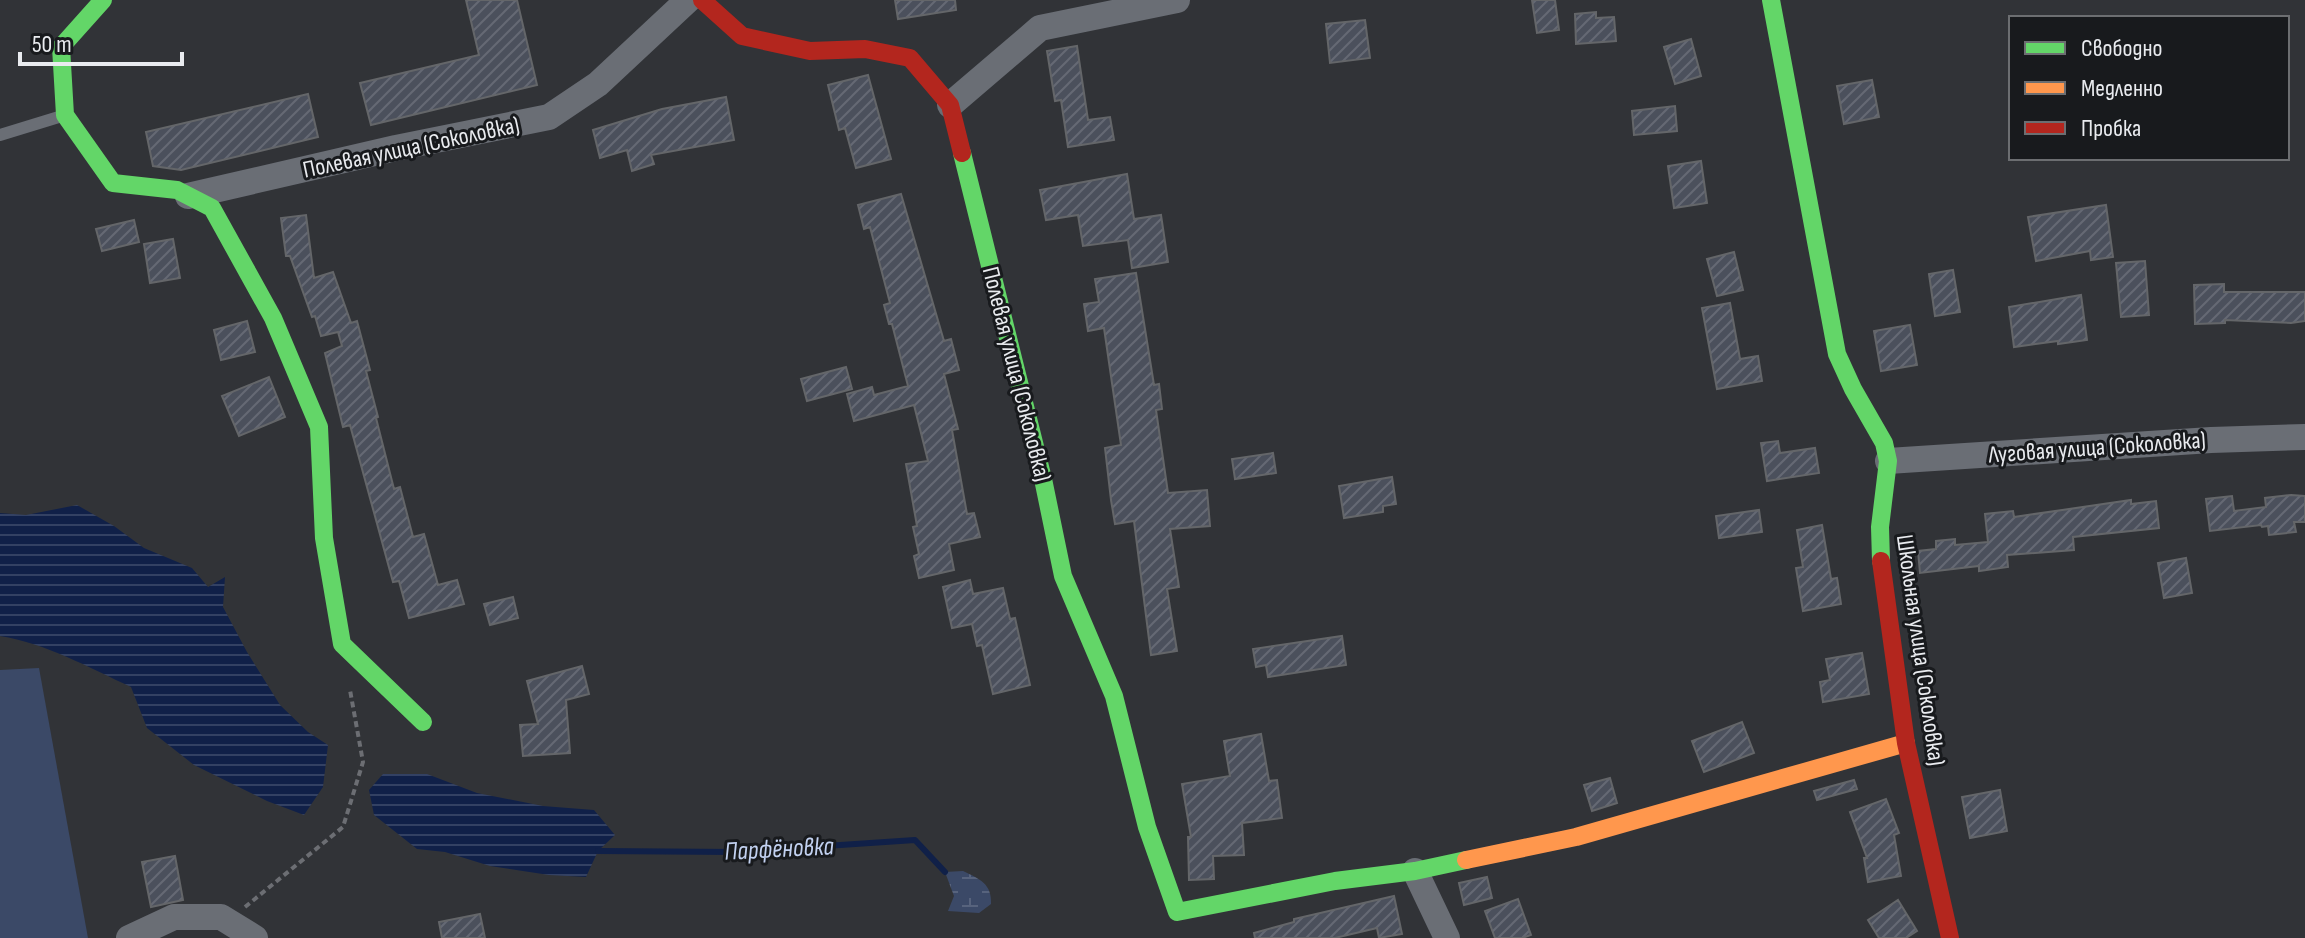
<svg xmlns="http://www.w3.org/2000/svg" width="2305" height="938" viewBox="0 0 2305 938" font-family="'Sofia Sans Condensed',sans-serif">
  <defs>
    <pattern id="wetland-marsh" width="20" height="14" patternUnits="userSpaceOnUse" patternTransform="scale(2)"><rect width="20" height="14" fill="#3b4967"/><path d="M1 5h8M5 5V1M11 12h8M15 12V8" fill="none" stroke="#57637d"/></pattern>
    <pattern id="water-rules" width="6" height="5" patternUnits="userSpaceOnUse" patternTransform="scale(2)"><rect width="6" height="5" fill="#102048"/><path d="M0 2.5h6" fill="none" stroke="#334163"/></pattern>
    <pattern id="building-hatch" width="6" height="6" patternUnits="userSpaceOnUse" patternTransform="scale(2)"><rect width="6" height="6" fill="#4b505c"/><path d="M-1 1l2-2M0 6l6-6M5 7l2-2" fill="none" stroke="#656974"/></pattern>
  </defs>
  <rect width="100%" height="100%" fill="#313337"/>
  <path fill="url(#wetland-marsh)" d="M963 871C980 879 992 884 991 904L979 913 948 911 954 896 945 872Z"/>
  <path fill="#3b4967" d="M39 668 88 938H0V670Z"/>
  <path fill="url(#water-rules)" d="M77 505 114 526 144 548 192 568 208 587 225 577 223 607 247 652 280 705 308 732 328 745 323 787 304 815 267 801 194 765 147 728 131 687C90 668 45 643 0 636V513L26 515Z
    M383 774H427L477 793 543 806 594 810 615 835 598 851 586 877 549 875 490 866 445 852 417 849 374 815 369 790Z"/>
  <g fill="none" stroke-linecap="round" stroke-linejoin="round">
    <path stroke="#102048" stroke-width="6" d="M598 851 735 852 915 840 945 872"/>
  </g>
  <path fill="url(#building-hatch)" stroke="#646669" stroke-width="2" d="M466 0H517L537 85 371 125 360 83 479 55Z
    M895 0H955L956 10 898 19Z
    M1532 0H1555L1559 30 1537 33Z
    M1596 12V18L1614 17 1616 41 1576 44 1575 14Z
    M1365 20 1370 58 1330 63 1326 24Z
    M1691 39 1701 76 1675 84 1664 47Z
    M1077 46 1088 120 1110 117 1114 140 1068 147 1061 100 1055 101 1047 51Z
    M868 75 891 159 856 168 845 128 839 130 828 85Z
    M1872 80 1879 117 1844 124 1837 86Z
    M308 94 318 137 181 170 153 166 146 132Z
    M726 97 734 140 651 155 654 164 632 171 627 150 600 158 593 130 662 109Z
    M1675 106 1677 131 1634 135 1632 111Z
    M1701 161 1707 203 1674 208 1668 166Z
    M1127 174 1134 219 1161 215 1168 262 1132 268 1128 240 1083 246 1078 215 1046 220 1040 190Z
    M901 194 944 341 951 339 959 370 944 374 958 429 952 430 967 514 974 513 980 537 949 544 954 570 919 578 914 556 919 554 913 527 917 526 906 464 928 461 914 405 854 421 847 394 872 387 874 395 908 386 892 324H889L884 305 890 303 870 227 864 229 858 205Z
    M2106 205 2113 257 2091 260 2090 251 2036 261 2028 217Z
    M306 215 314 278 333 272 351 323 357 321 370 370 366 371 378 417 376 418 394 489 400 487 413 537 424 534 438 585 457 580 464 604 409 618 399 581 393 582 350 425 343 427 325 353 342 346 338 332 321 336 315 316 312 317 290 256H286L281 218Z
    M134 220 139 242 102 251 96 229Z
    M173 239 180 278 150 283 144 244Z
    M1734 252 1743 290 1717 296 1707 259Z
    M2145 261 2149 315 2121 317 2116 263Z
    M1953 270 1960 312 1935 316 1929 274Z
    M1136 273 1154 385 1159 384 1162 409 1156 410 1168 493 1207 490 1210 526 1170 529 1179 587 1167 589 1177 651 1151 655 1134 521 1115 524 1111 500 1105 448 1121 445 1104 328 1088 331 1084 304 1099 302 1095 279Z
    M2224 284V292H2305V321L2291 323 2225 320V323L2195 324 2194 285Z
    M2081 295 2087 340 2058 344V341L2014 347 2009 307Z
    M1730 303 1740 359 1758 356 1762 381 1717 389 1702 308Z
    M247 321 255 352 221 360 214 330Z
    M1910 325 1917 365 1881 371 1874 331Z
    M846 367 852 389 807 401 801 379Z
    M269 377 285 417 239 436 222 396Z
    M1778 441 1780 453 1815 448 1819 473 1767 481 1761 443Z
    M1273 453 1276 473 1235 479 1232 459Z
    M1392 477 1396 504 1383 506V512L1344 518 1339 486Z
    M2291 495 2305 496V522H2294L2296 532 2269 535 2268 526 2262 527 2261 525 2210 531 2206 499 2232 496 2234 511 2266 507 2265 498Z
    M2131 500V504L2156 501 2159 528 2073 537 2074 550 2007 555 2008 567 1979 571V566L1920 573 1918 551 1936 549V541L1955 539V545L1988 542 1985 514 2013 511 2014 517Z
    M1759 510 1762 532 1719 538 1716 516Z
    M1822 525 1831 579 1837 578 1841 604 1803 611 1796 568 1803 567 1797 530Z
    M2186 558 2192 593 2164 598 2158 563Z
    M970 580 973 594 1003 588 1010 619 1015 618 1030 685 993 694 982 645 977 646 972 624 952 628 943 587Z
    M513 597 518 618 490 625 484 604Z
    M1342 636 1346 665 1268 677 1266 665 1256 667 1253 649Z
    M1862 653 1869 694 1823 702 1820 682 1830 680 1826 659Z
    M582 666 589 694 566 700 570 753 523 756 520 725 538 724 527 681Z
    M1742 722 1754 753 1704 772 1692 741Z
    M1261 734 1269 781 1277 780 1282 818 1242 823 1244 855 1213 856 1214 879 1189 880 1188 837H1191L1182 784 1230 776 1224 741Z
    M1610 778 1617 803 1592 811 1584 785Z
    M1854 780 1857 789 1817 800 1814 791Z
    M2000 790 2007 831 1970 838 1962 797Z
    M1886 799 1899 833 1894 835 1901 876 1868 882 1864 858H1867L1850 812Z
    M175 856 183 900 151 907 142 862Z
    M1487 877 1492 898 1464 905 1459 883Z
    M1394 896 1402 934 1379 938 1377 928 1335 938H1255L1254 933 1294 922V919Z
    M1518 899 1531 935 1522 938H1495L1485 911Z
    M1898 900 1917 931 1906 938H1879L1868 920Z
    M480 914 485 938H442L439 922Z"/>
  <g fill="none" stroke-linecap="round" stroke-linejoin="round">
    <path stroke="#6c6e73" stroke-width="4" stroke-dasharray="6 4" stroke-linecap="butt" d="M245 907 343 827 363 762 350 690"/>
    <path stroke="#6a6e75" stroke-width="12" d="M0 135 62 116"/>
    <path stroke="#6a6e75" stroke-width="26" d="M950 105 1040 28 1177 0
      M188 196 396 148 549 117 598 84 688 0
      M1888 461 2211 440 2305 437
      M1415 871 1447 938
      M129 938 174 917H221L255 938"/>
    <path stroke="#63d668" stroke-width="18" d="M103 0 61 47 65 115 113 183 177 190 212 208 273 318 319 427 324 538 342 644 423 722
      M1771 0 1837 354 1853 389 1884 443 1888 461 1880 527 1881 561
      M962 153 1043 479 1063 576 1114 696 1147 827 1177 912 1335 881 1415 871 1466 860"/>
    <path stroke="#ff974d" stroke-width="18" d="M1466 860 1576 837 1906 743"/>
    <path stroke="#b3261e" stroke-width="18" d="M702 0 742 36 810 51 865 49 910 58 950 105 962 153
      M1881 561 1906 743 1950 938"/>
  </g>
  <g text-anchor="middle" stroke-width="6" stroke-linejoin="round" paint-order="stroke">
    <g font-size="24" fill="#e9ebef" stroke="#181a1d">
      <text transform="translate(411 147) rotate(-12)" y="8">Полевая улица (Соколовка)</text>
      <text transform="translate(1017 374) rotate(76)" y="8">Полевая улица (Соколовка)</text>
      <text transform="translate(2097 447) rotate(-4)" y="8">Луговая улица (Соколовка)</text>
      <text transform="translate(1921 650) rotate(82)" y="8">Школьная улица (Соколовка)</text>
    </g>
    <g font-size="26" font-style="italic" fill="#c2d1f0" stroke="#181a1d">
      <text transform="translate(779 848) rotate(-3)" y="9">Парфёновка</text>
    </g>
  </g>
  <rect x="2009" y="16" width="280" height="144" fill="#181a1d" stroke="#6c6e71" stroke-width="2"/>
  <rect x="2025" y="42" width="40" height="12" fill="#63d668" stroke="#6c6e71" stroke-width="2"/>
  <text x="2081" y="56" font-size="24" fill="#e9ebef">Свободно</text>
  <rect x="2025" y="82" width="40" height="12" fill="#ff974d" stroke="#6c6e71" stroke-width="2"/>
  <text x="2081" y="96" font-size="24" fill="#e9ebef">Медленно</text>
  <rect x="2025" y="122" width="40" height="12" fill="#b3261e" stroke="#6c6e71" stroke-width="2"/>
  <text x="2081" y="136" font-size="24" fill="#e9ebef">Пробка</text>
  <path d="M20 52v12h162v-12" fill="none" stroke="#e9ebef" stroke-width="4"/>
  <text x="32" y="52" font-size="24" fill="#e9ebef" stroke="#181a1d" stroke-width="6" paint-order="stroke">50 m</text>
</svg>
